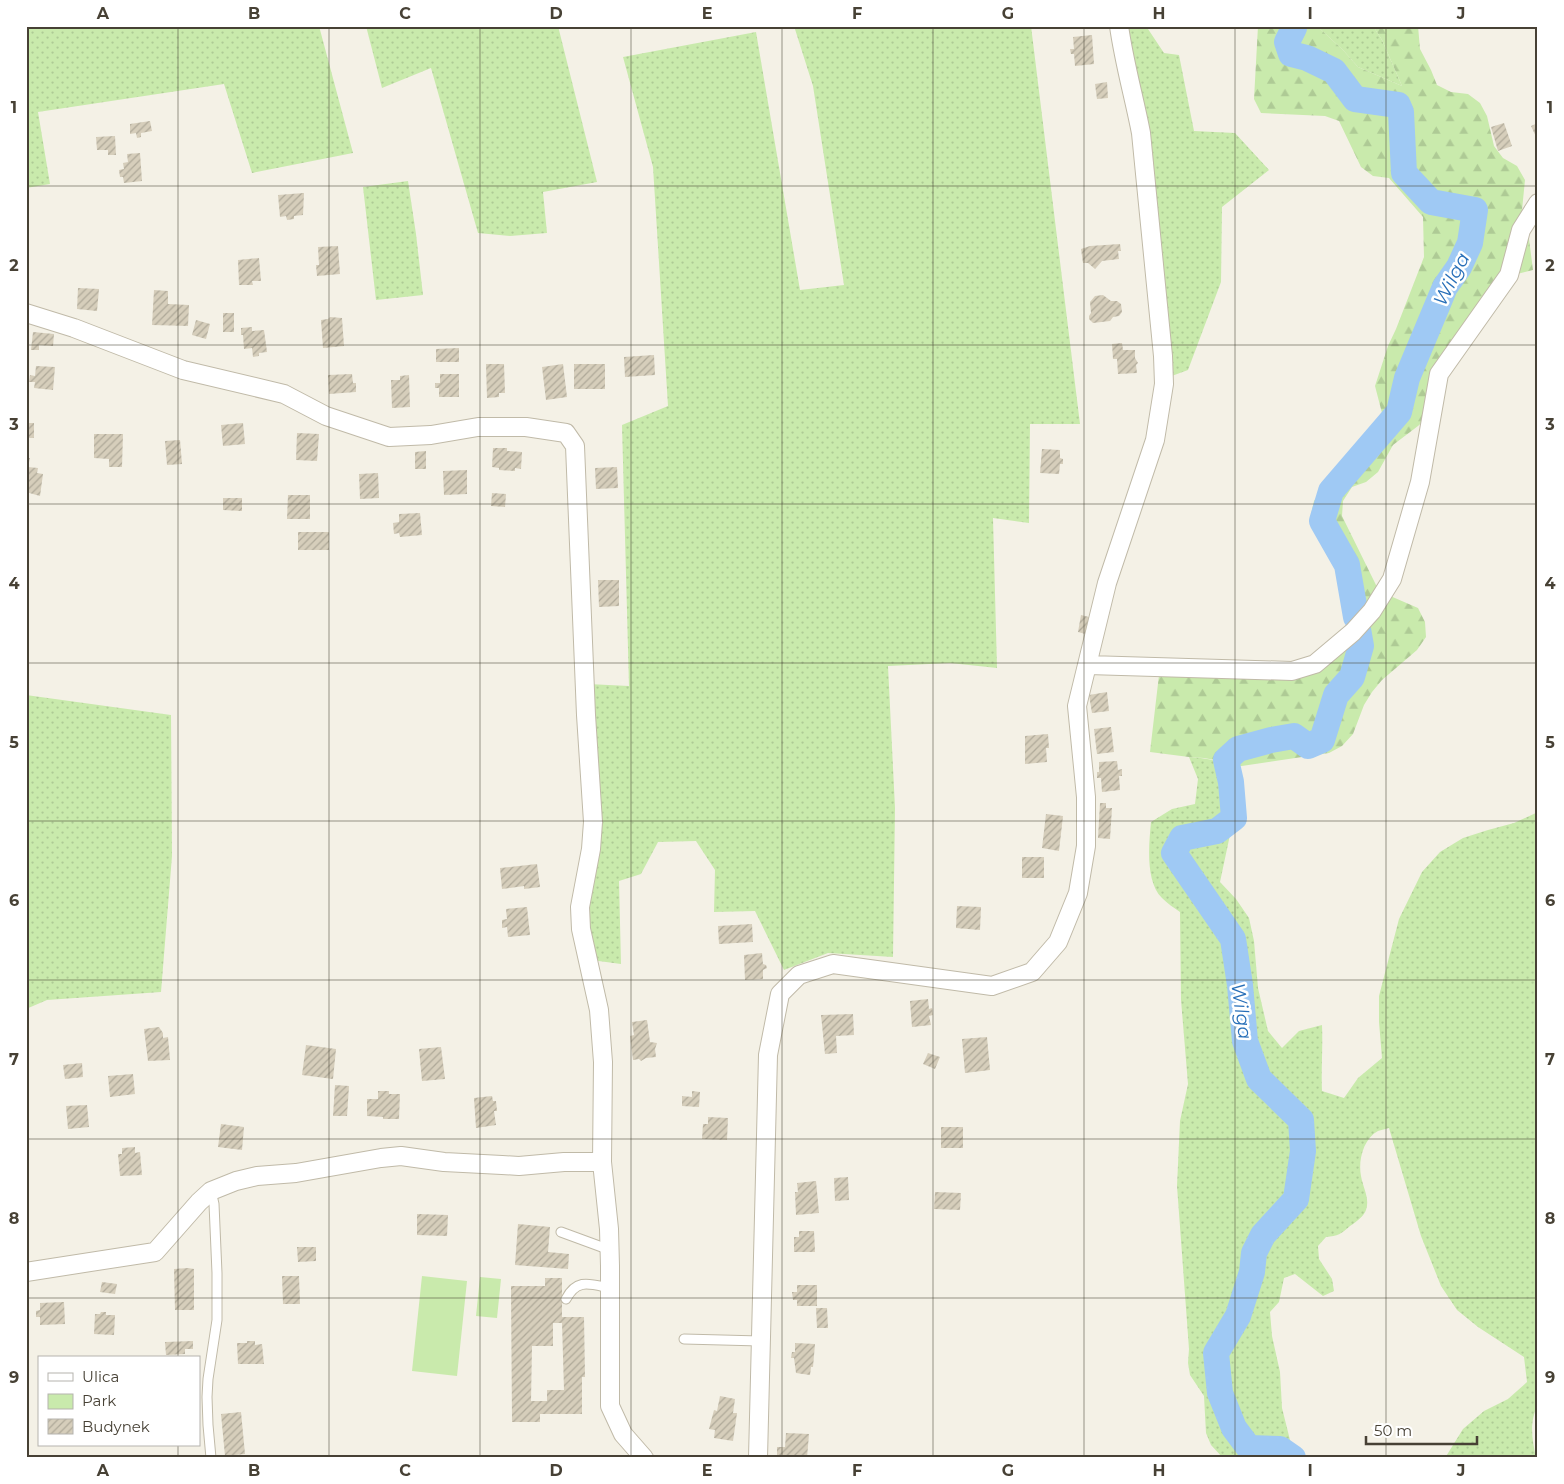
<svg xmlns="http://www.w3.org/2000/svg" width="1564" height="1484" viewBox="0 0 1564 1484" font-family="Montserrat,sans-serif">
  <defs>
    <pattern id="grass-dots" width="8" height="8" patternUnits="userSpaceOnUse" patternTransform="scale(1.25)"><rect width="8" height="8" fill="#c9eaac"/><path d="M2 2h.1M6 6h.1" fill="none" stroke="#aeca95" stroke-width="1.8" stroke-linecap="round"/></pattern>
    <pattern id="forest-firs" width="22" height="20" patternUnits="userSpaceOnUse" patternTransform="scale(1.25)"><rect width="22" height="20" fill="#c9eaac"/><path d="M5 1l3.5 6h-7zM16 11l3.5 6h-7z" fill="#aeca95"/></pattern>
    <pattern id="building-hatch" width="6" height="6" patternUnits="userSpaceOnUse" patternTransform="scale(1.25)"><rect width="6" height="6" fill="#d6cebb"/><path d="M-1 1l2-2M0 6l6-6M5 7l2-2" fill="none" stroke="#afa999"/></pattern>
  </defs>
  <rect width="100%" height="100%" fill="#f4f1e6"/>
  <path fill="url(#grass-dots)" d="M26 26H319L353 153 252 173 224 84 38 112 50 184 26 188Z
    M366 26H558L597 182 543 192 547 233 510 236 478 233 431 68 382 88Z
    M794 26H1031L1080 424H1030L1029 523 993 518 997 668 950 663 888 666 895 808 893 957 828 953 784 970 755 911 714 912 715 870 696 841 658 842 641 874 619 881 621 964 591 960 587 895 588 684 629 686 622 425 668 406 653 167 623 57 756 32 800 290 844 285 813 86Z
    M1125 26H1146L1164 53 1179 55 1194 131 1235 133 1269 170 1222 207 1221 282 1188 370 1169 377Z
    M1317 26H1373L1382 40 1402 86 1358 67 1343 50Z
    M408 181 416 234 423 295 376 300 363 187Z
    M26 695 171 715 172 856 161 992 47 1000 26 1009Z
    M1189 757C1206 758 1220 761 1235 767L1234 816 1220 882 1236 899 1249 918 1254 941 1258 988 1268 1031 1282 1048 1299 1031 1322 1025C1323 1048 1321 1069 1322 1091L1344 1098 1358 1078 1382 1058 1379 1022V996L1399 919 1422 872 1440 852 1463 838 1488 830 1514 823 1538 812V1404C1529 1423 1532 1438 1536 1458H1445L1463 1429 1484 1411 1508 1399 1527 1382 1524 1357 1478 1327 1457 1310 1441 1286 1421 1236 1389 1128C1386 1129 1381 1130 1378 1131 1363 1139 1358 1161 1361 1176 1363 1188 1370 1198 1366 1210 1364 1216 1356 1222 1350 1226 1341 1234 1338 1236 1326 1237L1318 1246 1319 1259 1332 1279 1334 1291 1323 1296 1295 1274 1284 1278 1279 1302 1270 1312 1272 1336 1280 1372 1282 1408 1291 1444 1304 1458H1223L1211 1445 1206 1433 1204 1396 1190 1375 1188 1363 1189 1349 1177 1186 1180 1121 1188 1084 1181 1000 1180 912C1174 908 1167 903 1162 898 1145 881 1149 844 1151 822L1172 809 1195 804 1198 779Z"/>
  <path fill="url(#forest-firs)" d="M1258 26H1317L1343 50 1358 67 1402 86 1382 40 1373 26H1418L1420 49 1431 70 1437 85 1451 92 1468 94 1480 103 1487 116 1494 146 1503 158 1517 166 1525 180 1522 210 1529 239 1533 270 1517 274 1469 332 1429 416 1418 426 1393 445 1378 472 1366 482 1352 487 1343 501 1342 516 1376 585 1388 595 1418 608 1425 622 1426 637 1417 650 1382 680 1372 692 1364 705 1353 734 1342 746 1329 753 1235 767 1220 761 1204 758 1189 757 1150 752 1159 675 1288 679 1366 626 1350 615 1346 594 1339 569 1310 519 1314 501 1325 485 1340 473 1372 436 1382 413 1375 386 1388 346 1396 329 1424 257 1423 217 1389 178 1373 176 1361 167 1339 121 1325 116 1261 113 1254 99Z"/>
  <path fill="#c9eaac" d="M422 1276 467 1281 457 1376 412 1371Z
    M480 1277 501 1279 497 1318 476 1316Z"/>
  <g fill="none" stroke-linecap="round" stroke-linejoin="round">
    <path stroke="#9fc9f4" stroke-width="26" d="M1293 26 1294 28 1287 42 1291 54 1307 58 1334 71 1355 99 1398 105 1401 112 1404 173 1431 202 1475 210 1470 243 1459 267 1445 287 1407 378 1399 412 1331 491 1322 521 1347 565 1356 617
      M1293 1458 1280 1449 1249 1448 1234 1428 1220 1393 1216 1353 1238 1316 1252 1272 1254 1253 1263 1235 1296 1199 1303 1151 1301 1120 1259 1079 1245 1041 1240 985 1233 939 1174 853 1182 838 1217 831 1234 818 1231 782 1226 760 1238 749 1271 740 1294 736 1308 746 1322 740 1336 695 1352 677 1361 646 1358 629"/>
  </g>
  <path fill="url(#building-hatch)" fill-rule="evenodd" d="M1092 35 1094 64 1075 66 1074 54H1071L1070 49H1074L1073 37Z
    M1107 82 1108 98 1097 99 1095 84Z
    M150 121 152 131 141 133V137L137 138 136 133 130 134V124Z
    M1504 123 1512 146 1498 151 1491 127Z
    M1538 123V141L1531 126Z
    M115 136 116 155H108V150H97L96 137Z
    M140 153 142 181 124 183 123 177H120L119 170 124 169 123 163 128 162 127 154Z
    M304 193 303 215 294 216V219L287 220 286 216 280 217 278 195Z
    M1120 244 1121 251H1118L1119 259 1102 261 1095 269 1088 263H1083L1081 249 1090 246Z
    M338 246 340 274 317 276 316 265H319L318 247Z
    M259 258 261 281H252L253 285H239L238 260Z
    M78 288 99 289 97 311 77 309Z
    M154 290 168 291V304L189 305 188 326 152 325Z
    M1103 295 1111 301H1117L1121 304 1122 312 1119 316 1113 317 1110 321 1093 323 1089 319V316L1091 313 1090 302 1095 296Z
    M223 313H234V332H223Z
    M330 317 342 318 344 346 323 348 321 320 328 319Z
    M196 320 210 324 206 339 192 335Z
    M252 327V331L264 330 267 352 259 353V356L253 357 252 348 244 349 243 335H241V328Z
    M33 332 54 334 53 346 39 345V350H31Z
    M1122 343 1123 350H1135V358L1138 363 1136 365 1137 373 1118 374 1117 359H1113L1112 344Z
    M459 348V362H436V349Z
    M654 355 655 375 625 377 624 357Z
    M486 364H504L505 393H499V397L487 398Z
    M563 364 567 397 546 400 542 367Z
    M574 364H605V389H574Z
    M36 366 55 367 53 390 34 388 35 382H29L30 375 35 376Z
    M352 374 353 383H356V392L329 394 328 375Z
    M440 374H459V397H439V388H435V383H440Z
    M409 375 410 407 392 408 391 380H400V376Z
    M26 423H34V438H26Z
    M243 423 245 444 223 446 221 425Z
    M297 433 319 434 317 461 296 460Z
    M94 434H123L122 467H109V459L94 458Z
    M180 440 182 464 167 465 165 441Z
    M493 448H507V451L522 452 521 469 515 468V471L499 470V468L492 467Z
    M1042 449 1060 450V458L1063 459V464H1060L1059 474 1040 473Z
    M426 451V469H415V452Z
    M26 458H30L28 467 38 468 37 473 43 474 40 496 26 492Z
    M617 467 618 488 596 489 595 468Z
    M467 470V494L444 495 443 471Z
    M378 473 379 498 360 499 359 474Z
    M492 493 506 494 505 507 491 506Z
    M288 495H310V519H287Z
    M223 498H242V511L223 510Z
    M420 513 422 535 400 537 399 533 394 534 393 523 399 522V514Z
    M298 532H329V550H298Z
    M598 580H619V606L599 607Z
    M1081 615 1093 618 1089 635 1078 632Z
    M1107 692 1109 711 1092 713 1089 695Z
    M1111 727 1114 752 1097 754 1094 729Z
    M1048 734 1049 748H1046L1047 762 1025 764V736Z
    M1117 761 1118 770 1122 769V776H1119L1120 790 1102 792 1101 778H1097V772H1099V762Z
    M1100 803H1106V808H1112L1110 839 1098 838Z
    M1046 814 1063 816 1059 851 1042 848Z
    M1022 857H1044V878H1022Z
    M537 864 540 887 524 889V886L502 889 500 868Z
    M957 906 981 907 980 930 956 928Z
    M527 907 530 935 508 937 507 927 502 928V920L507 919 506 909Z
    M752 924 753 942 719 944 718 926Z
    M762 953 763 964 766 965 767 968 763 970V979L745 980 744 955Z
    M928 999 929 1009 932 1008 933 1015 929 1016 931 1025 912 1027 910 1001Z
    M853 1014 854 1035 836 1036 837 1053 825 1054 821 1015Z
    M647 1020 650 1042 657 1043 655 1049 656 1057 646 1058 641 1061 639 1059 633 1060 630 1036 634 1035 632 1022Z
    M159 1027 163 1033V1038L168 1037 170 1060 148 1061 144 1029Z
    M987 1037 990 1070 965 1073 962 1039Z
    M306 1045 336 1049 333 1079 302 1075Z
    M441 1047 445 1079 422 1081 419 1049Z
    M928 1053 940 1057 935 1069 923 1064Z
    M82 1063 83 1077 65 1079 63 1065Z
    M133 1074 135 1094 110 1097 108 1076Z
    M335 1085 349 1086 347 1116H333Z
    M378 1091H389V1094H400L399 1119H383V1117L367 1116V1099H378Z
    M692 1091 700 1092 699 1107 682 1106V1096L692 1097Z
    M492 1096 493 1101H496L497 1111H494L496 1125 476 1128 474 1098Z
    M87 1105 89 1127 68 1129 66 1106Z
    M708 1117 728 1118 727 1140 702 1139 703 1124H708Z
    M221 1124 244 1127 242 1150 218 1147Z
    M941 1127H963V1148H941Z
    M135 1147V1153L140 1152 142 1175 120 1176 118 1154H122V1148Z
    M848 1177 849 1200 835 1201 834 1178Z
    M816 1181 819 1213 796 1215 795 1192H798L797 1183Z
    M935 1192 961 1193 960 1210 934 1209Z
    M417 1214 448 1215 447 1236 417 1235Z
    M518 1224 550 1227 548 1252 569 1254 568 1269 515 1265Z
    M799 1231H814L815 1252H794V1237H799Z
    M297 1247H316V1261L298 1262Z
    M188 1268 194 1269V1310H175L174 1269Z
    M282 1276H299L300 1304H283Z
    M545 1278H562V1317H584L585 1377H582V1414H540V1422H512L511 1286H545ZM553 1323H562L564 1390H547V1401H531L532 1346H553Z
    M102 1282 117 1284 115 1294 100 1292Z
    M797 1285H817V1306H797V1300H793L792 1292H797Z
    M64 1302 65 1324 40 1325V1317H36V1311L40 1310V1303Z
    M816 1308H827L828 1328H817Z
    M101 1312H106V1315H115L114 1335 94 1334 95 1314H100Z
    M193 1341V1349H185V1354L166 1355 165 1342Z
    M247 1341H255V1345L262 1344 264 1364H238L237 1343H247Z
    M795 1343 815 1344 813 1367H811L810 1375 796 1373 794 1358H791L792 1352H795Z
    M720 1396 735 1399 733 1413H737L733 1441 714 1438 715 1430 709 1429 714 1410 717 1411Z
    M241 1412 245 1454 225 1456 221 1414Z
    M786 1433 809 1434 807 1458H777V1447H785Z"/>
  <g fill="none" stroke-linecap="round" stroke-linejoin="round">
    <g stroke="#c0baa8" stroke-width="11">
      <path id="lane" d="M211 1191 214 1204 217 1273V1320L208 1379 207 1397 208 1425 211 1458
        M561 1232 610 1250
        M566 1299C577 1278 590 1284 610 1288
        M684 1339 760 1341"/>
    </g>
    <g stroke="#c0baa8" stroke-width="20">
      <path id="street" d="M26 313 74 328 183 370 284 394 326 416 389 437 431 435 478 427H526L566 433 575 446 586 715 593 822 591 849 580 907 581 929 599 1010 603 1062 602 1162 609 1229 610 1266V1406L623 1434 644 1458
        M1088 665 1292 671 1315 664 1353 632 1372 611 1392 579 1420 482 1439 374 1509 275 1521 230 1538 203
        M26 1272 155 1252 199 1202 211 1191 236 1181 257 1176 296 1173 381 1158 401 1156 444 1162 502 1165 519 1166 564 1162H602
        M758 1458 768 1055 780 994 799 975 833 964 992 986 1032 972 1058 942 1078 893 1086 846V797L1077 706 1107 583 1155 440 1164 384 1163 356 1141 133C1134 97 1124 62 1119 26"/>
    </g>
    <use href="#lane" stroke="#fff" stroke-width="9"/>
    <use href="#street" stroke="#fff" stroke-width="18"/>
  </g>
  <path fill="none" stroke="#474135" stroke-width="1" stroke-opacity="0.55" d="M178 26V1358M329 26V1458M480 26V1458M631 26V1458M782 26V1458M933 26V1458M1084 26V1458M1235 26V1458M1386 26V1458M26 186H1538M26 345H1538M26 504H1538M26 663H1538M26 821H1538M26 980H1538M26 1139H1538M26 1298H1538M178 1445V1458"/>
  <g text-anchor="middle" stroke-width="5" stroke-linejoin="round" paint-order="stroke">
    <g font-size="19" font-style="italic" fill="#286fb8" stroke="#fff">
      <text transform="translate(1451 279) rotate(-63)" y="7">Wilga</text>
      <text transform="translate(1242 1011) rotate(82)" y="7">Wilga</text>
    </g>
  </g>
  <rect width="1564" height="1484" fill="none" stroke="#ffffff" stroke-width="55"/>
  <rect x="38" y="1356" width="162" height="90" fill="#ffffff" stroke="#b5b3ae"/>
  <rect x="48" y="1373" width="25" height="8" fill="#ffffff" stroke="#b5b3ae"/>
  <text x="82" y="1382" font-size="15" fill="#474135">Ulica</text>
  <rect x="48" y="1394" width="25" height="15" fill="#c9eaac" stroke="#b5b3ae"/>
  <text x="82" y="1406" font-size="15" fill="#474135">Park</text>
  <rect x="48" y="1419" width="25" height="15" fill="url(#building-hatch)" stroke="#b5b3ae"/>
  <text x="82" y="1432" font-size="15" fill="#474135">Budynek</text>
  <path d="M1366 1436v8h111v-8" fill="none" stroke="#474135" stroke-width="2.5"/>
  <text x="1374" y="1436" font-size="15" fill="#474135" stroke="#ffffff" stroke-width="4" paint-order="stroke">50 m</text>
  <rect x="28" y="28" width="1508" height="1428" fill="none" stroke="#474135" stroke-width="2"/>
  <g font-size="16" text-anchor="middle" font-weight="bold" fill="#474135">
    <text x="103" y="19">A</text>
    <text x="254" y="19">B</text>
    <text x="405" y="19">C</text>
    <text x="556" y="19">D</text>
    <text x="707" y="19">E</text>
    <text x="857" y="19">F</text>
    <text x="1008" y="19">G</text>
    <text x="1159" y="19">H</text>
    <text x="1310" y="19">I</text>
    <text x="1461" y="19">J</text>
    <text x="14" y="113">1</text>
    <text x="1550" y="113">1</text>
    <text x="14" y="271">2</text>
    <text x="1550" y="271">2</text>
    <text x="14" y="430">3</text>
    <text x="1550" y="430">3</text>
    <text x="14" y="589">4</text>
    <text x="1550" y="589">4</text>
    <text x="14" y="748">5</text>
    <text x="1550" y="748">5</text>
    <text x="14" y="906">6</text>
    <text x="1550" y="906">6</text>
    <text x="14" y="1065">7</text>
    <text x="1550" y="1065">7</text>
    <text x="14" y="1224">8</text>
    <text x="1550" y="1224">8</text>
    <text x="14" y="1383">9</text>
    <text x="1550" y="1383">9</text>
    <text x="103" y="1476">A</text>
    <text x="254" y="1476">B</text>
    <text x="405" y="1476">C</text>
    <text x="556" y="1476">D</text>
    <text x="707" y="1476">E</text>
    <text x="857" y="1476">F</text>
    <text x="1008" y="1476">G</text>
    <text x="1159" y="1476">H</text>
    <text x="1310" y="1476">I</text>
    <text x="1461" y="1476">J</text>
  </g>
</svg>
